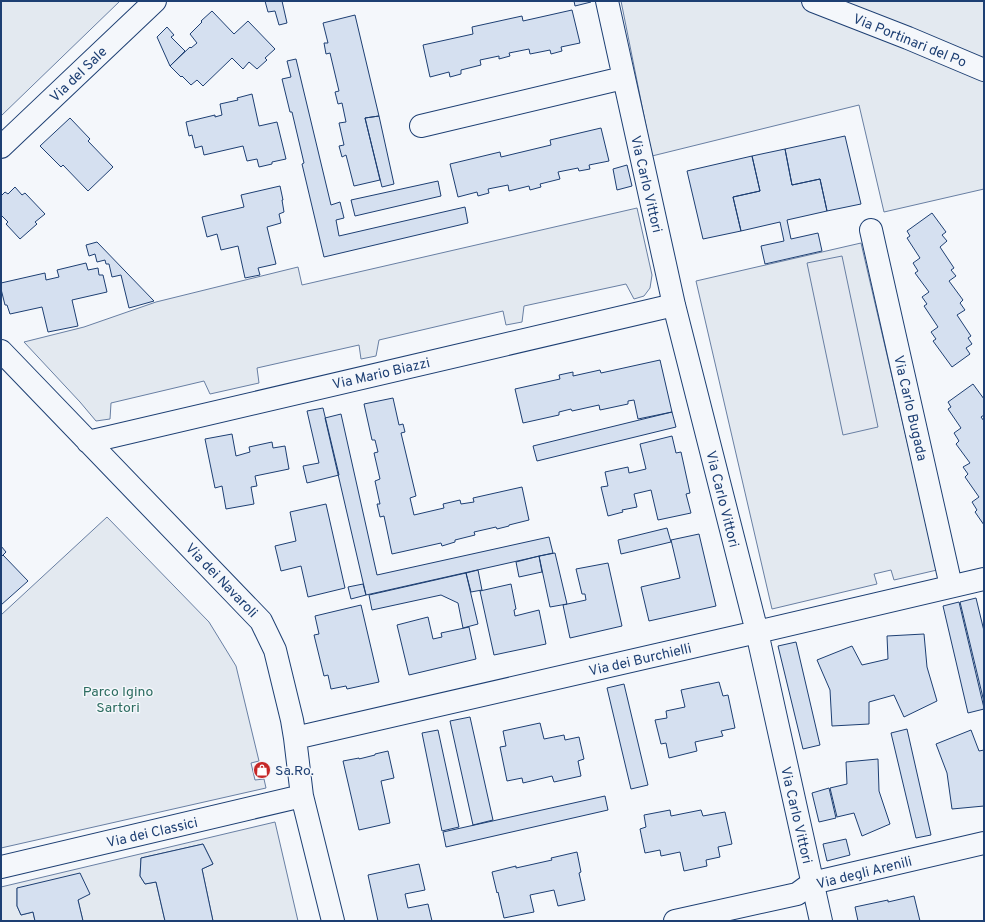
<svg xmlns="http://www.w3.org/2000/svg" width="985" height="922" viewBox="0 0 985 922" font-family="Overpass,sans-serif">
  <rect width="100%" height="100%" fill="#f4f7fb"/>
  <path fill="#e3e9f0" stroke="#687fa3" d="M1 1H120L1 116Z
    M621 1H984V189L884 212 859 105 652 156Z
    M637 208 652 275 650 288 644 296 634 299 626 284 524 306 522 322 506 325 503 311 379 340 376 356 361 359 359 345 257 368 259 383 210 394 204 381 111 403 110 419 96 421 80 402 24 342 84 327 156 302 298 267 302 285Z
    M861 243 937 570 894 580 891 570 874 574 877 584 772 609 696 281Z
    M107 517 209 622 236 666 259 761 251 763 255 780 264 779 266 788 1 848V615Z
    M275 822 298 921H213L202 869 213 864 203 844 141 858 140 876 145 884 156 882 165 921H83L78 900 17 888V906L21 915 33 912 35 921H1V887Z"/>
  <path fill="#e3e8f0" stroke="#687fa3" d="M842 256 878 427 843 435 807 263Z"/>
  <path fill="#d5e0f0" stroke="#1d3f73" d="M265 1H282L287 23 279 25 275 11 268 12Z
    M574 1H591V2L575 6Z
    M572 10 580 43 561 47 562 51 551 54 550 50 530 54 529 49 509 53 510 56 499 59V56L480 60 481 65 461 70V74L450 77 449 72 430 77 423 45 473 34 472 27 522 16 523 21Z
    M212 11 234 34 248 21 275 49 265 58 267 60 257 69 249 62 243 69 232 58 203 86 197 80 191 85 182 76 181 77 170 66 190 47 191 48 197 43 190 34 202 22 201 21Z
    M355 15 379 116 365 118 380 180 354 186 346 155 342 157 339 146 344 145 339 123 346 122 342 103 338 104 335 92 339 91 330 53 326 54 324 43H328L323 23Z
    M167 27 174 35 171 37 185 51 170 66 157 37Z
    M296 59 331 205 340 202 344 218 336 220 339 236 465 207 468 223 324 257 302 164 304 163 292 112H290L282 79 291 77 287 61Z
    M252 94 259 126 277 122 286 159 272 162V164L259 167 257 159 247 161 243 146 204 155 202 146 195 148 192 135 189 136 186 122 215 115V117L222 115 220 104 238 100 237 98Z
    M379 116 394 184 382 187 365 118Z
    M70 118 90 139 88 141 113 167 88 191 63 165 61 167 40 146Z
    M601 128 609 161 589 165 590 169 579 171 578 168 558 172 560 179 540 184 541 187 530 190 529 186 509 191 508 185 488 189 489 193 478 196 477 192 458 197 450 164 500 152 501 157 551 145 550 140Z
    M845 136 861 204 827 211 820 179 792 185 785 149Z
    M785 149 792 185 820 179 827 211 787 220 791 239 818 233 822 251 765 264 761 246 784 241 780 222 741 231 733 197 760 191 752 156Z
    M752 156 760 191 733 197 741 231 703 239 687 171Z
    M627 165 632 186 617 190 613 169Z
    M438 181 441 196 355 216 351 200Z
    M280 186 283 200H282L284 212 279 214 281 223 267 227 276 264 258 268 260 275 245 278 238 246 221 250 217 234 207 237 202 217 244 207 241 195Z
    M15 187 22 195 25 193 45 214 35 222 37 224 20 239 6 224 8 222 2 216 1 217V196L5 192 8 194Z
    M932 213 946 232 942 235 947 241 940 247 954 268 951 270 956 276 949 281 963 300 960 303 965 310 957 315 971 336 968 338 972 344 966 348 970 354 952 367 933 341 936 339 931 332 938 327 924 306 927 304 922 297 929 292 915 273 918 271 913 263 920 258 907 238 910 236 907 231Z
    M97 242 154 301 129 308 121 275 112 277 109 264H106L105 260 97 262 95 254 89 256 86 245Z
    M86 263 88 270 98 268 99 275H103L107 292 72 300 78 326 48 332 42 307 10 314 7 305H5L1 289V283L45 273 46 280 59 277 57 270Z
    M660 360 672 412 638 419 634 400 628 401V404L600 410 599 405 572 411 571 409 559 412V415L523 423 515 389 560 379 559 375 573 372V376L600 370 601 373Z
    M973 384 984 399V415L981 417 984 421V525L975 512 977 510 972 502 979 497 965 477 968 474 963 467 970 463 956 444 959 441 954 433 961 428 948 409 951 407 948 402Z
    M393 398 399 425 403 424 405 432 401 433 416 496 410 498 414 515 444 508 443 504 460 500 461 504 474 502 473 498 522 487 529 520 509 525V526L497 529 496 527 474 532 475 535 455 540V542L442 546 441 543 392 554 384 516 380 517 377 504H380L375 481 380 479 374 453 378 452 375 440H372L364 404Z
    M323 408 339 475 307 483 303 466 319 463 307 411Z
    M672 412 676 427 537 461 533 446Z
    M341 414 377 575 549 537 553 553 366 595 325 418Z
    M232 434 236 456 250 452 249 447 272 442 273 448 285 446 289 469 255 476 257 486 251 487 254 504 226 509 222 486 215 488 205 439Z
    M672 436 676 453 681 452 690 493 686 494 691 513 658 520 651 490 634 494 637 507 622 510 623 512 608 516 601 487 608 486 605 472 628 467 629 473 646 469 640 444Z
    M326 504 345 588 308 597 301 566 281 571 275 546 296 541 290 512Z
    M667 528 671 542 621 554 618 540Z
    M699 534 716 606 649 621 641 587 680 578 671 540Z
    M1 546 6 552 1 557Z
    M555 553 567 604 550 607 539 556Z
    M3 555 28 581 1 605V557Z
    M539 556 542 572 519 577 516 562Z
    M608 563 622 626 570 638 563 605 586 600 585 594H582L576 569Z
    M478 570 482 590 471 592 466 573Z
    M466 573 478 624 463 628 458 603 441 595 372 610 369 595Z
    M363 584 366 595 351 599 348 587Z
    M511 584 516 609 514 610 515 616 539 610 546 644 494 655 480 591Z
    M976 598 984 631V702L960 602Z
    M959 602 984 708V709L968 713 943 606Z
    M361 605 379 682 347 689 346 686 331 689 328 675 324 676 314 635 319 634 315 616Z
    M428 617 433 639 442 637 441 633 469 627 476 659 409 675 397 625Z
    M924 634 927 667 937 701 904 717 894 695 869 702V724L832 726 830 690 817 660 852 646 862 665 888 659 887 636Z
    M796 642 820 745 803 749 778 646Z
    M719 682 723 696 728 695 735 728 721 731 723 736 695 742 697 751 669 758 666 743 661 744 655 720 667 718 666 711 685 707 681 690Z
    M624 684 648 785 631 789 607 688Z
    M470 717 493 820 473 825 450 721Z
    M540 723 544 739 564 735 565 740 579 737 584 759 578 761 581 776 554 782 552 776 523 783 522 778 507 781 500 747 506 746 503 731Z
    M907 729 931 835 916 838 891 733Z
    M438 730 459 827 442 831 422 733Z
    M971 730 979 751 984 750V806L952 809 947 773 936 744Z
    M388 751 394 778 381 781 390 823 359 830 343 761 359 758V759L375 755V754Z
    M878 759 879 791 890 824 862 836 854 813 837 817 830 788 847 784 846 762Z
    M829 788 836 818 819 822 812 793Z
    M605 796 608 810 446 847 443 832Z
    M670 810 671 816 701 810 703 816 725 812 732 844 718 847 720 857 706 860 707 866 684 871 680 852 661 856 660 850 645 853 640 829 646 827 644 815Z
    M846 839 850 855 827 861 823 844Z
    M203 844 213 864 202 869 213 921H165L156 882 145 884 140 876 141 858Z
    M577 852 581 872 579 873 585 900 558 906 554 890 530 895 534 912 504 918 498 892 497 893 492 872 516 866V868L552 860 551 858Z
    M419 864 425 890 405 894 408 908 428 904 432 921H378L368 875Z
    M80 873 90 894 78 900 83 921H35L33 912 21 915 17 906V888Z
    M914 896 920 921H858L855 907 888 900V902Z"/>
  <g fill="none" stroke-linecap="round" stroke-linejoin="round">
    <g stroke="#1d3f73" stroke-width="24">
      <path id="minor" d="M607 1 674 305 757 632 821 921
        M813 1 908 38 984 70
        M421 126 623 78
        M1 147 155 1
        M871 230 951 586
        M1 351 261 621 275 650 292 720 295 738 302 796 333 921
        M88 442 674 305
        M295 738 757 632 984 579
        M1 867 302 796
        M675 921 797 894 812 883 984 843"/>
    </g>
    <use href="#minor" stroke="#f4f7fb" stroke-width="22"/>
  </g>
  <defs>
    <g id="shop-disc" transform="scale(0.9)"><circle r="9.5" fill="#c62828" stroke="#f4f7fb"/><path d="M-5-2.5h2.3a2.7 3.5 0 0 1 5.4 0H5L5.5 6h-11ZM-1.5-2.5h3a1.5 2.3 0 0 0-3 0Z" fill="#fff"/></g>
  </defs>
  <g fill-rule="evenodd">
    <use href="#shop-disc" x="262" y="770"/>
  </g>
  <g text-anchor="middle" stroke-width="3" stroke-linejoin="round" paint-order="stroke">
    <g font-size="14" fill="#1d3f73" stroke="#f4f7fb">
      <text transform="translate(910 40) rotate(22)" y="5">Via Portinari del Po</text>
      <text transform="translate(78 74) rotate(-44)" y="5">Via del Sale</text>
      <text transform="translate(647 184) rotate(77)" y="5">Via Carlo Vittori</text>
      <text transform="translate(381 373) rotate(-13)" y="5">Via Mario Biazzi</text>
      <text transform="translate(911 408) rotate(77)" y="5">Via Carlo Bugada</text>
      <text transform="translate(723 499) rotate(76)" y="5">Via Carlo Vittori</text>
      <text transform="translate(222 580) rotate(46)" y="5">Via dei Navaroli</text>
      <text transform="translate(640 659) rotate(-13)" y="5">Via dei Burchielli</text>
      <text transform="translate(797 815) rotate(77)" y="5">Via Carlo Vittori</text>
      <text transform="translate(152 832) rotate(-13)" y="5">Via dei Classici</text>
      <text transform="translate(864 872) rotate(-14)" y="5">Via degli Arenili</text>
    </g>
    <g font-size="14" fill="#2c6c60" stroke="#f4f7fb">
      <text x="118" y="696">Parco Igino<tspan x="118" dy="16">Sartori</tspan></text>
    </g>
    <g font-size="14" fill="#1d3f73" stroke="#f4f7fb" text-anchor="start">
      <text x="275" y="775">Sa.Ro.</text>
    </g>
  </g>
  <rect width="985" height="922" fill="none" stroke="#1d3f73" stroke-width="4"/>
</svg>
